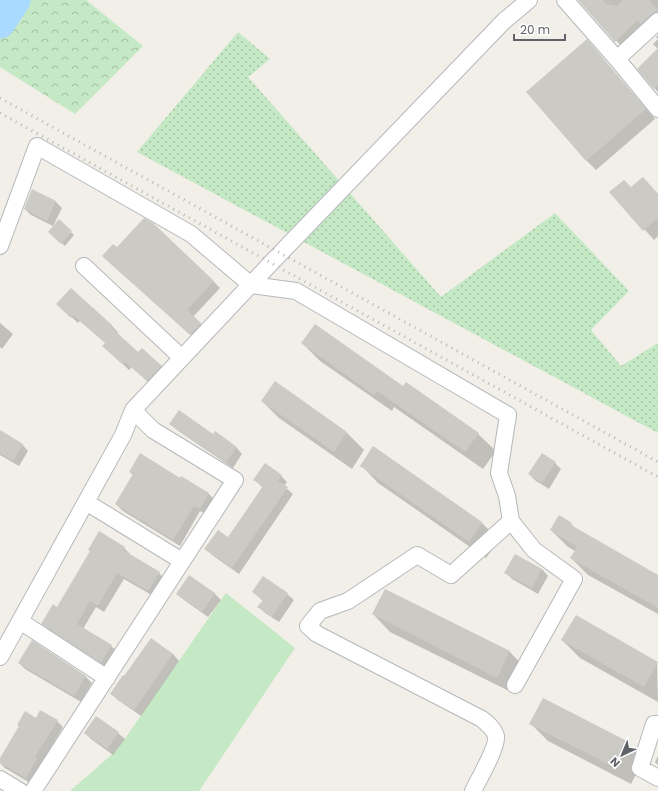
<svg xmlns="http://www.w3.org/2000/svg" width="658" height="791" viewBox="0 0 658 791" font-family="Poppins,sans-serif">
  <defs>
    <pattern id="grass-dots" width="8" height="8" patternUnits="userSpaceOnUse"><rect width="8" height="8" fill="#c5e8c5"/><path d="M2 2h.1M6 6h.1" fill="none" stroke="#a3c0a4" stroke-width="1.8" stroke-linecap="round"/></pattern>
    <pattern id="forest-crowns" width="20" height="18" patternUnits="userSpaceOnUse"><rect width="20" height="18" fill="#c5e8c5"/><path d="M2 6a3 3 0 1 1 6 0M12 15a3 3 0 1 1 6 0" fill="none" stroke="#a3c0a4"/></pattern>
  </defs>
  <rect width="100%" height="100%" fill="#f1efe8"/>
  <path fill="url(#grass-dots)" d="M238 32 270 59 248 77 441 297 555 213 629 291 591 330 621 366 658 343V433L137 152Z"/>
  <path fill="url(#forest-crowns)" d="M0 0H86L143 46 75 114 0 67Z"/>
  <path fill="#c5e8c5" d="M226 593 295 648 199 791H70L117 750Z"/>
  <path fill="#0003" d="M579 0H658V21L622 47Z
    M658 35V49L653 44 658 39 656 37Z
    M587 41 655 119 596 170 586 160Z
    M658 50V92L654 88Z
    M643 178 658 194V236L654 240 611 192 631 188Z
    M32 190 56 202 62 208 53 226 31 215 25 209Z
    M59 221 74 235 65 246 49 232Z
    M110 263 213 281 220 288 193 317 208 331 198 341Z
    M71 290 112 326 118 332 117 334 139 353 161 366 167 373 154 387 132 367 129 370 110 352 106 343 80 321 78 323 64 310Z
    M0 323 13 334 2 349 0 347Z
    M302 343 403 387 478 434 496 451 483 469 394 407 392 411 320 361Z
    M275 383 347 433 364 450 352 469 279 418 262 401Z
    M171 424 214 435 236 447 242 454 233 468 177 430Z
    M0 431 22 444 28 451 19 466 0 455Z
    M374 447 482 523 499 540 486 558 378 483 361 465Z
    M555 463 561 469 549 489 536 481 529 474Z
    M130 472 180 479 181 478 209 494 215 500 207 515 200 511 180 546 123 511 116 504 133 475Z
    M281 476 287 482 284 486 293 494 239 574 212 555 206 549 229 539 263 488 255 480Z
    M571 524 578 531 658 576V614L588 575 571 558 575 551 568 547 551 530Z
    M124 548 130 554V555L159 573 165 579 155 597 124 579 104 612 96 607 83 629 111 646 118 652 108 668 49 630 43 624Z
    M542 569 548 576 538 594 512 579 506 573Z
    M263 577 287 594 294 600 279 622 265 613 259 607 263 601 253 592Z
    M385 590 510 652 527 670 515 694 390 632 373 614Z
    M214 593 221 600 208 617 184 600 177 594Z
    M151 639 173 654 179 661 141 716 118 700 112 694 125 678Z
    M562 640 657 662 658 702 580 658Z
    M19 663 86 677 92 683 81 702 25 669Z
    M36 719 57 721 63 727 41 764 43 765 32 784 5 768 0 763V760L20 727Z
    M531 724 626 742 644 759 631 784 548 741Z
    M85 733H118L125 739 113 755 91 739Z
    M658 756V765L655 762Z"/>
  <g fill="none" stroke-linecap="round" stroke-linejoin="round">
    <path stroke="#aadaff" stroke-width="31" d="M0 23 15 0"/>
  </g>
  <path fill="#cccac5" d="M578 0H603L606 4 617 6 623 0H649L658 10V12L652 14 641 24 638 20 615 42Z
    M587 39 646 109 586 161 526 92Z
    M658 48V85L654 89 637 69Z
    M643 177 658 194V218L643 231 609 192 624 180 631 187Z
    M32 189 56 201 47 221 24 209Z
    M144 218 153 223 214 281 187 310 201 323 190 335 102 256 113 244 117 247Z
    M59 219 72 231 61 244 48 232Z
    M71 288 112 325 111 327 138 352 142 348 162 366 147 381 125 362 122 364 102 346 105 343 73 315 71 318 56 304Z
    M315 324 403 386 406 382 479 433 465 452 377 391 374 395 301 343Z
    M275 381 347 432 334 452 261 401Z
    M179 410 213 434 215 431 237 447 226 462 169 424Z
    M0 430 23 444 13 461 0 453Z
    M373 446 482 522 469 542 360 466Z
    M140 453 180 478 181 476 209 493 200 509 194 506 173 540 115 504 133 474 129 472Z
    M542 453 556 462 542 483 528 474Z
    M265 463 282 475 278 481 288 487 232 568 204 549 218 530 228 537 263 486 253 480Z
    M559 515 572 523 571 525 658 575V608L570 558 577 547 550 530Z
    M99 531 125 547 123 550 160 572 148 591 117 573 98 606 90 601 77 624 112 645 101 663 41 624 53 604 57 607 90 551 88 550Z
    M515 554 542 569 532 588 504 573Z
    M189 575 215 593 202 612 176 594Z
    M263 576 288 593 272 617 257 607 263 600 252 592Z
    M385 589 510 651 497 678 372 614Z
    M576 615 658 662 644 687 561 640Z
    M151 638 173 654 134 710 110 694 123 675 124 676Z
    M32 640 86 676 74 696 18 663Z
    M543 698 627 741 614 767 529 724Z
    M40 710 58 720 35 757 37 758 26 778 0 763V758L19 726 17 725 25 711 36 718Z
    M96 716 119 732 107 749 84 733Z"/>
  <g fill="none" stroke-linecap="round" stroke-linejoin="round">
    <g stroke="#b5b8bc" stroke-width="18">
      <path id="street" d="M565 0 617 59 658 109
        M617 59 658 21
        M0 246 37 146 191 234 251 285 296 291 508 415 499 473 507 496 511 521 451 575 417 555 348 601 320 611 308 626 317 634 482 719C488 724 494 729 496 736 498 746 478 781 473 791
        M84 266 182 358
        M86 502 182 561
        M511 521 534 550 574 579 515 685
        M20 621 107 678
        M0 657 123 435 133 410 271 263 504 21 529 0
        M658 724H654L640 768 658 778
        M0 779 20 791
        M33 791 235 480 153 430 133 410"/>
    </g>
    <use href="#street" stroke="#fff" stroke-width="16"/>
    <path stroke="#b6b7b8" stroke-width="3" stroke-dasharray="1 5" stroke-linecap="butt" d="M0 98 658 462
      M0 113 658 477"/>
  </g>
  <g transform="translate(622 755) rotate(224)" stroke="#ffffff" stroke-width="3" paint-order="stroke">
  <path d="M0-3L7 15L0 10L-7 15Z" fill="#5f6368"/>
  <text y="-6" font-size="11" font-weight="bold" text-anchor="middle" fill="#5f6368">N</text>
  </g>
  <path d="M514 34v6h51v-6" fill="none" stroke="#5f6368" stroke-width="2"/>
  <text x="520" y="34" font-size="12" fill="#5f6368" stroke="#ffffff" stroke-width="3" paint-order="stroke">20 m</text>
</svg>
